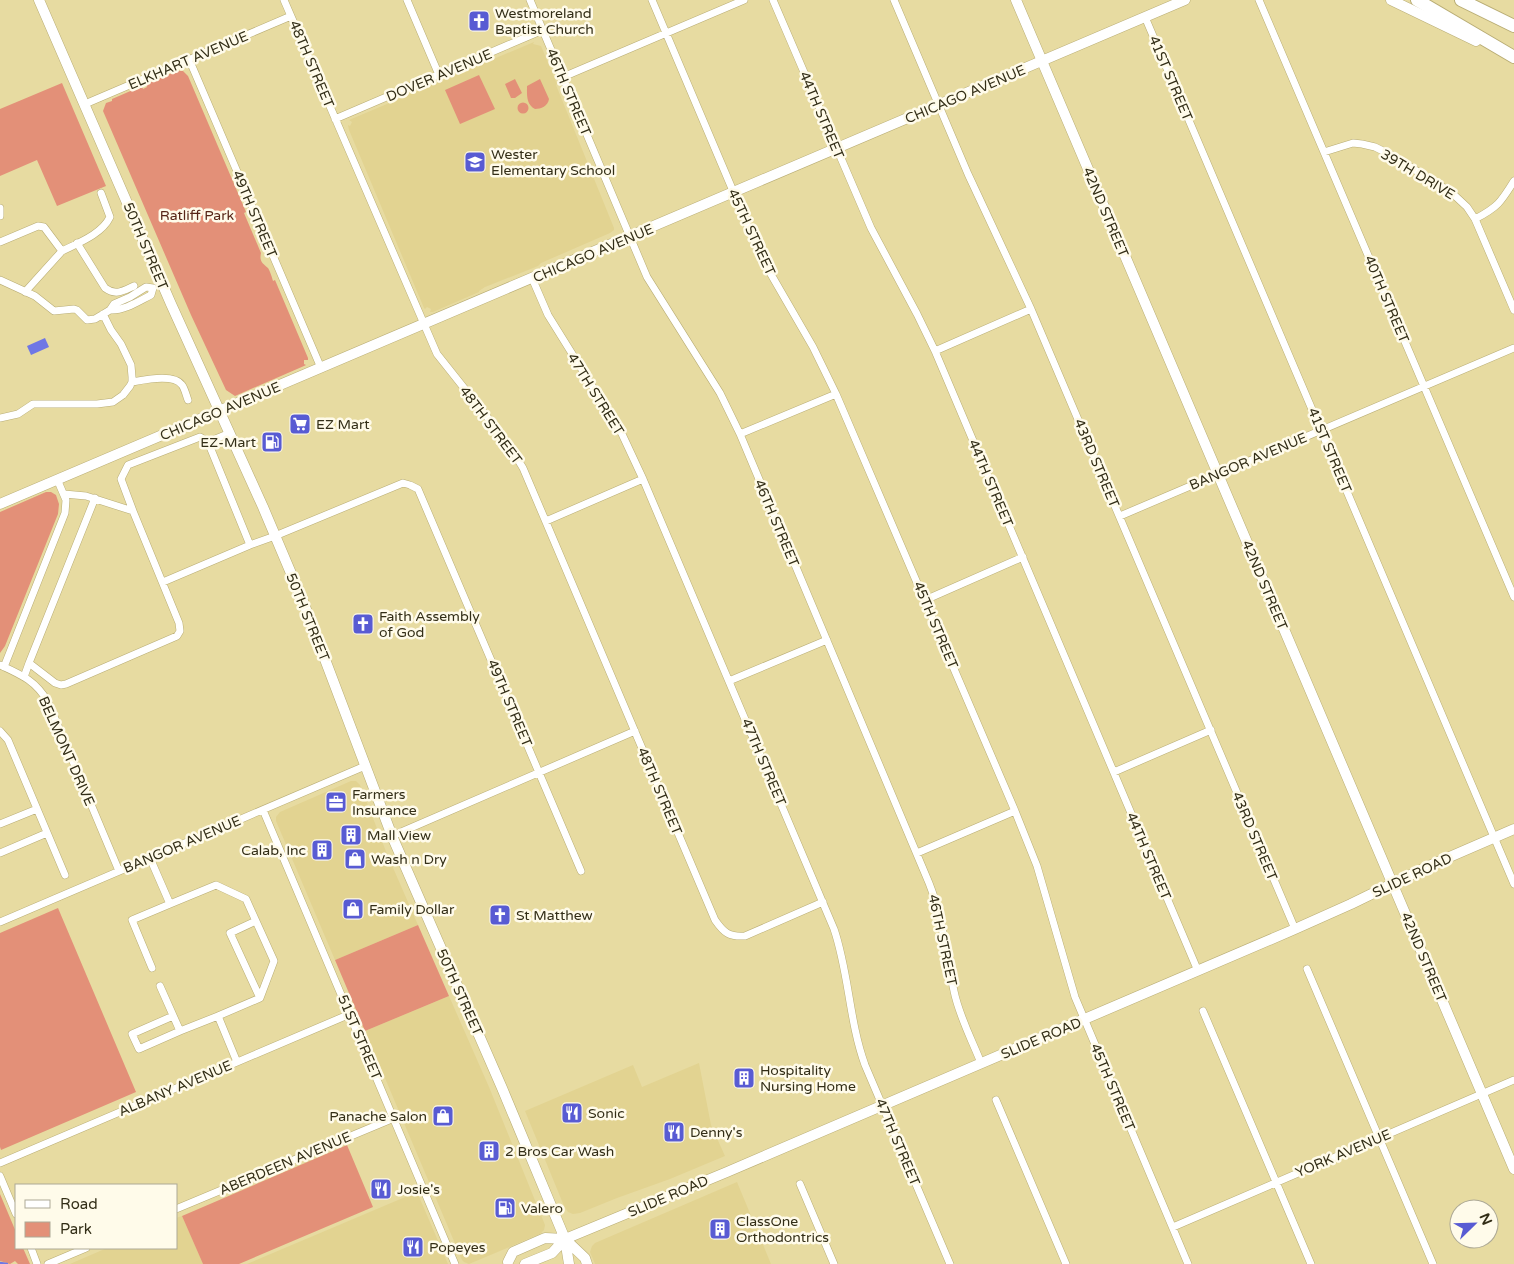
<svg xmlns="http://www.w3.org/2000/svg" width="1514" height="1264" font-family="'Varela Round',sans-serif">
  <rect width="100%" height="100%" fill="#e7dba1"/>
  <path fill="#e2d391" d="M 534,42 L 533,44 L 541,46 L 557,84 L 556,85 L 614,228 L 614,230 L 610,233 L 541,263 L 538,266 L 485,287 L 479,291 L 479,292 L 433,312 L 430,312 L 431,309 L 427,307 L 425,309 L 424,308 L 349,130 L 348,125 L 350,126 L 352,122 L 349,120 Z
    M 351,781 L 356,781 L 360,785 L 387,854 L 418,925 L 335,960 L 276,821 L 276,817 L 280,812 Z
    M 449,996 L 489,1087 L 545,1225 L 544,1230 L 540,1234 L 469,1264 L 464,1262 L 462,1260 L 365,1031 Z
    M 699,1063 L 711,1125 L 725,1156 L 670,1179 L 617,1198 L 580,1213 L 573,1214 L 568,1212 L 564,1206 L 525,1111 L 633,1065 L 642,1087 Z
    M 737,1182 L 771,1264 L 595,1264 L 590,1252 L 592,1246 L 595,1243 Z
    M 417,1192 L 448,1264 L 247,1264 Z
    M 182,1216 L 203,1264 L 70,1264 L 107,1248 L 176,1248 L 176,1218 Z"/>
  <path fill="#e39078" d="M 177,71 L 183,71 L 188,76 L 246,212 L 244,213 L 261,253 C 259,262 263,263 268,268 C 270,271 272,277 273,281 L 275,280 L 308,358 L 308,360 L 304,360 L 304,364 L 306,365 L 304,366 L 235,396 L 226,390 L 191,315 L 103,111 L 106,103 L 112,101 L 112,99 L 142,86 L 143,89 L 147,87 L 146,84 Z
    M 479,75 L 495,109 L 460,124 L 445,90 Z
    M 515,79 L 522,93 L 515,98 L 511,98 L 505,84 Z
    M 540,79 L 549,99 C 548,106 541,109 535,109 C 526,104 527,95 527,86 Z
    M 62,83 L 106,186 L 57,206 L 37,160 L 0,176 L 0,109 Z
    M517.5 108a5.5 5.5 0 1 1 11 0a5.5 5.5 0 1 1-11 0Z
    M 46,492 L 51,492 L 56,495 L 59,504 L 58,514 L 5,646 L 0,653 L 0,512 Z
    M 58,908 L 136,1092 L 1,1150 L 0,1147 L 0,933 Z
    M 418,925 L 449,996 L 365,1031 L 335,960 Z
    M 347,1145 L 373,1207 L 239,1264 L 203,1264 L 182,1216 Z
    M 0,1194 L 16,1232 L 16,1248 L 23,1248 L 30,1264 L 18,1264 L 15,1261 L 10,1264 L 0,1261 Z"/>
  <path fill="#6f77e5" d="M 45,338 L 49,347 L 31,355 L 27,346 Z"/>
  <g fill="none" stroke-linecap="round" stroke-linejoin="round">
    <path stroke="#6f77e5" stroke-width="2.5" d="M 0,1263 L 7,1264"/>
    <g stroke="#b9ad75" stroke-width="8">
      <path id="street" d="M 284,0 L 437,354 L 507,442 L 523,468 L 715,920 C 724,933 729,937 745,936 L 823,902
        M 407,0 L 439,75
        M 530,0 L 647,277 L 720,393 L 740,434 L 929,883 C 943,918 946,955 954,991 C 959,1016 972,1040 981,1063
        M 652,0 L 761,257 L 813,347 L 836,394 L 1015,811 L 1037,866 L 1075,997 L 1188,1264
        M 773,0 L 871,228 L 917,314 L 935,351 L 1198,971
        M 894,0 L 968,174 L 1031,309 L 1295,929
        M 1259,0 L 1514,597
        M 1145,17 L 1514,884
        M 189,59 L 321,368
        M 563,77 L 744,0
        M 85,104 L 291,16
        M 335,119 L 543,30
        M 1324,152 L 1353,143 L 1362,144 L 1375,147 L 1391,155 L 1452,193 L 1467,207 L 1475,219 L 1514,310
        M 0,208 L 0,216
        M 1475,219 C 1498,207 1501,202 1514,181
        M 0,242 L 38,226 L 44,227 L 62,251 L 25,292
        M 77,243 L 105,288 C 116,296 123,291 134,286
        M 62,251 C 78,243 102,234 110,217 L 101,193
        M 532,278 L 548,315 L 622,434 L 643,479 L 834,929 C 849,973 849,1021 865,1065 L 950,1264
        M 0,280 L 35,296 L 54,311 L 74,309 L 77,310 L 87,320 L 95,319 L 110,310
        M 146,287 L 153,288 L 151,295 C 139,301 124,311 110,310 L 114,304 L 130,297 Z
        M 935,351 L 1031,309
        M 132,382 C 144,380 174,373 182,385 C 185,389 186,395 188,400
        M 0,418 L 18,414 L 33,404 L 97,404 L 113,402 L 123,395 L 130,386 L 132,382 L 132,377 L 131,365 L 121,344 L 111,330 L 103,314
        M 740,434 L 836,394
        M 208,442 L 230,433
        M 133,511 L 121,479 L 128,465 L 200,437 L 208,442 L 250,545 L 163,582
        M 1120,516 L 1514,348
        M 546,521 L 643,479
        M 250,545 L 275,536 L 403,483 L 410,485 L 418,489 L 581,871
        M 925,600 L 1023,557
        M 29,663 L 95,498
        M 0,665 C 22,675 36,681 48,702 L 119,871
        M 4,667 L 65,513 L 66,500 L 57,479
        M 24,677 L 29,663 L 55,683 L 61,685 L 66,684 L 177,636 L 180,631 L 179,623 L 133,511 L 86,496 L 64,494
        M 729,681 L 827,640
        M 0,731 L 8,740 L 65,875
        M 1114,772 L 1211,730
        M 263,810 L 455,1264
        M 0,824 L 37,809
        M 392,836 L 635,731
        M 0,853 L 47,833
        M 917,853 L 1015,811
        M 150,858 L 170,904 L 216,885 L 246,899 L 274,961 L 260,998 L 218,1016 L 237,1062
        M 256,921 L 230,933 L 260,998
        M 0,922 L 365,766
        M 152,968 L 132,920 L 170,904
        M 1307,969 L 1433,1264
        M 160,986 L 180,1031 L 218,1016
        M 1203,1011 L 1311,1264
        M 173,1016 L 132,1034 L 139,1049 L 180,1031
        M 996,1100 L 1066,1264
        M 0,1163 L 350,1014
        M 0,1176 L 16,1214
        M 800,1184 L 834,1264
        M 176,1209 L 394,1118
        M 1173,1227 L 1514,1080
        M 31,1248 L 37,1264
        M 48,1264 L 86,1248"/>
    </g>
    <g stroke="#b9ad75" stroke-width="11">
      <path id="secondary" d="M 39,0 L 171,304 L 263,507 L 304,604 L 392,836 L 502,1088 L 565,1239 L 569,1264
        M 1016,0 L 1514,1169
        M 1391,0 L 1476,41
        M 0,504 L 1185,0
        M 565,1239 L 585,1258 L 587,1264
        M 508,1262 L 513,1252 L 545,1238 L 565,1239 L 727,1172 L 1295,929 L 1351,904 L 1431,865 L 1514,829
        M 525,1264 L 552,1253 L 565,1239"/>
    </g>
    <g stroke="#b9ad75" stroke-width="14">
      <path id="highway" d="M 1417,0 L 1514,57
        M 1461,0 L 1514,26"/>
    </g>
    <use href="#street" stroke="#fff" stroke-width="7"/>
    <use href="#secondary" stroke="#fff" stroke-width="10"/>
    <use href="#highway" stroke="#fff" stroke-width="12"/>
  </g>
  <defs>
    <g id="church-square" transform="scale(1.125)"><rect x="-9" y="-9" width="18" height="18" rx="4" fill="#585bd3" stroke="#fffbea"/><path d="M-1.2-6h2.4v3.5h3.3v2.4h-3.3V6h-2.4V-.1h-3.3v-2.4h3.3Z" fill="#fff"/></g>
    <g id="school-square" transform="scale(1.125)"><rect x="-9" y="-9" width="18" height="18" rx="4" fill="#585bd3" stroke="#fffbea"/><path d="M0-5L7-2L0 1L-7-2ZM-4 1L0 2.5L4 1V4Q0 6-4 4Z" fill="#fff"/></g>
    <g id="supermarket-square" transform="scale(1.125)"><rect x="-9" y="-9" width="18" height="18" rx="4" fill="#585bd3" stroke="#fffbea"/><path d="M-6-5.5h2.5l.6 2H6L4.5 2H-2.5L-4.4-4H-6ZM-1.5 3.2a1.3 1.3 0 1 0 .1 0ZM3 3.2a1.3 1.3 0 1 0 .1 0Z" fill="#fff"/></g>
    <g id="fuel-square" transform="scale(1.125)"><rect x="-9" y="-9" width="18" height="18" rx="4" fill="#585bd3" stroke="#fffbea"/><path d="M-5.5-6h7V0h2V4h1.3V-2.5L3-4.5l.8-.8L6-3V5H2.5V1h-1V6h-7ZM-4.2-4.7v3.2H.2V-4.7Z" fill="#fff"/></g>
    <g id="office-square" transform="scale(1.125)"><rect x="-9" y="-9" width="18" height="18" rx="4" fill="#585bd3" stroke="#fffbea"/><path d="M-6-3h4V-5.5h4V-3h4V5H-6ZM-1-4.5V-3h2v-1.5ZM-6 0V1H6V0Z" fill="#fff"/></g>
    <g id="building-square" transform="scale(1.125)"><rect x="-9" y="-9" width="18" height="18" rx="4" fill="#585bd3" stroke="#fffbea"/><path d="M-4-6H4V6H1V3H-1V6H-4ZM-2.5-4.3h1.7v1.8h-1.7ZM.8-4.3h1.7v1.8H.8ZM-2.5-1h1.7V.8h-1.7ZM.8-1h1.7V.8H.8Z" fill="#fff"/></g>
    <g id="shop-square" transform="scale(1.125)"><rect x="-9" y="-9" width="18" height="18" rx="4" fill="#585bd3" stroke="#fffbea"/><path d="M-5-2.5h2.3a2.7 3.5 0 0 1 5.4 0H5L5.5 6h-11ZM-1.5-2.5h3a1.5 2.3 0 0 0-3 0Z" fill="#fff"/></g>
    <g id="restaurant-square" transform="scale(1.125)"><rect x="-9" y="-9" width="18" height="18" rx="4" fill="#585bd3" stroke="#fffbea"/><path d="M-5-6h1v4h1v-4h1v4h1v-4h1v5L-1.5 .5V6h-2V.5L-5-1ZM5-6V6H3V1.5H1.5Q1.5-4 5-6Z" fill="#fff"/></g>
  </defs>
  <g fill-rule="evenodd">
    <use href="#church-square" x="479" y="21"/>
    <use href="#school-square" x="475" y="162"/>
    <use href="#supermarket-square" x="300" y="424"/>
    <use href="#fuel-square" x="272" y="442"/>
    <use href="#church-square" x="363" y="624"/>
    <use href="#office-square" x="336" y="802"/>
    <use href="#building-square" x="351" y="835"/>
    <use href="#building-square" x="322" y="850"/>
    <use href="#shop-square" x="355" y="859"/>
    <use href="#shop-square" x="353" y="909"/>
    <use href="#church-square" x="500" y="915"/>
    <use href="#building-square" x="744" y="1078"/>
    <use href="#restaurant-square" x="572" y="1113"/>
    <use href="#shop-square" x="443" y="1116"/>
    <use href="#restaurant-square" x="674" y="1132"/>
    <use href="#building-square" x="489" y="1151"/>
    <use href="#restaurant-square" x="381" y="1189"/>
    <use href="#fuel-square" x="505" y="1208"/>
    <use href="#building-square" x="720" y="1229"/>
    <use href="#restaurant-square" x="413" y="1247"/>
  </g>
  <g text-anchor="middle" stroke-width="5" stroke-linejoin="round" paint-order="stroke">
    <g font-size="14" fill="#332e17" stroke="#fffbea" text-anchor="start">
      <text x="495" y="18">Westmoreland<tspan x="495" dy="16">Baptist Church</tspan></text>
      <text x="491" y="159">Wester<tspan x="491" dy="16">Elementary School</tspan></text>
      <text x="316" y="429">EZ Mart</text>
      <text x="256" y="447" text-anchor="end">EZ-Mart</text>
      <text x="379" y="621">Faith Assembly<tspan x="379" dy="16">of God</tspan></text>
      <text x="352" y="799">Farmers<tspan x="352" dy="16">Insurance</tspan></text>
      <text x="367" y="840">Mall View</text>
      <text x="306" y="855" text-anchor="end">Calab, Inc</text>
      <text x="371" y="864">Wash n Dry</text>
      <text x="369" y="914">Family Dollar</text>
      <text x="516" y="920">St Matthew</text>
      <text x="760" y="1075">Hospitality<tspan x="760" dy="16">Nursing Home</tspan></text>
      <text x="588" y="1118">Sonic</text>
      <text x="427" y="1121" text-anchor="end">Panache Salon</text>
      <text x="690" y="1137">Denny's</text>
      <text x="505" y="1156">2 Bros Car Wash</text>
      <text x="397" y="1194">Josie's</text>
      <text x="521" y="1213">Valero</text>
      <text x="736" y="1226">ClassOne<tspan x="736" dy="16">Orthodontrics</tspan></text>
      <text x="429" y="1252">Popeyes</text>
    </g>
    <g font-size="14" fill="#332e17" stroke="#fffbea">
      <text transform="translate(188 60) rotate(-23)" y="5">ELKHART AVENUE</text>
      <text transform="translate(312 64) rotate(67)" y="5">48TH STREET</text>
      <text transform="translate(439 75) rotate(-23)" y="5">DOVER AVENUE</text>
      <text transform="translate(1171 78) rotate(67)" y="5">41ST STREET</text>
      <text transform="translate(569 92) rotate(67)" y="5">46TH STREET</text>
      <text transform="translate(965 94) rotate(-23)" y="5">CHICAGO AVENUE</text>
      <text transform="translate(822 115) rotate(67)" y="5">44TH STREET</text>
      <text transform="translate(1418 174) rotate(31)" y="5">39TH DRIVE</text>
      <text transform="translate(1106 212) rotate(67)" y="5">42ND STREET</text>
      <text transform="translate(255 214) rotate(67)" y="5">49TH STREET</text>
      <text transform="translate(752 232) rotate(65)" y="5">45TH STREET</text>
      <text transform="translate(146 246) rotate(67)" y="5">50TH STREET</text>
      <text transform="translate(593 253) rotate(-23)" y="5">CHICAGO AVENUE</text>
      <text transform="translate(1387 299) rotate(67)" y="5">40TH STREET</text>
      <text transform="translate(596 394) rotate(58)" y="5">47TH STREET</text>
      <text transform="translate(220 411) rotate(-23)" y="5">CHICAGO AVENUE</text>
      <text transform="translate(491 425) rotate(53)" y="5">48TH STREET</text>
      <text transform="translate(1330 450) rotate(67)" y="5">41ST STREET</text>
      <text transform="translate(1248 461) rotate(-23)" y="5">BANGOR AVENUE</text>
      <text transform="translate(1097 463) rotate(67)" y="5">43RD STREET</text>
      <text transform="translate(991 483) rotate(67)" y="5">44TH STREET</text>
      <text transform="translate(777 523) rotate(67)" y="5">46TH STREET</text>
      <text transform="translate(1265 585) rotate(67)" y="5">42ND STREET</text>
      <text transform="translate(308 617) rotate(68)" y="5">50TH STREET</text>
      <text transform="translate(936 625) rotate(67)" y="5">45TH STREET</text>
      <text transform="translate(510 703) rotate(67)" y="5">49TH STREET</text>
      <text transform="translate(67 751) rotate(66)" y="5">BELMONT DRIVE</text>
      <text transform="translate(764 762) rotate(67)" y="5">47TH STREET</text>
      <text transform="translate(660 791) rotate(67)" y="5">48TH STREET</text>
      <text transform="translate(1255 836) rotate(67)" y="5">43RD STREET</text>
      <text transform="translate(182 844) rotate(-23)" y="5">BANGOR AVENUE</text>
      <text transform="translate(1149 856) rotate(67)" y="5">44TH STREET</text>
      <text transform="translate(1412 875) rotate(-25)" y="5">SLIDE ROAD</text>
      <text transform="translate(943 940) rotate(78)" y="5">46TH STREET</text>
      <text transform="translate(1424 957) rotate(67)" y="5">42ND STREET</text>
      <text transform="translate(460 992) rotate(66)" y="5">50TH STREET</text>
      <text transform="translate(360 1037) rotate(67)" y="5">51ST STREET</text>
      <text transform="translate(1041 1038) rotate(-23)" y="5">SLIDE ROAD</text>
      <text transform="translate(1113 1087) rotate(67)" y="5">45TH STREET</text>
      <text transform="translate(175 1088) rotate(-23)" y="5">ALBANY AVENUE</text>
      <text transform="translate(898 1142) rotate(67)" y="5">47TH STREET</text>
      <text transform="translate(1343 1153) rotate(-23)" y="5">YORK AVENUE</text>
      <text transform="translate(285 1163) rotate(-23)" y="5">ABERDEEN AVENUE</text>
      <text transform="translate(668 1196) rotate(-23)" y="5">SLIDE ROAD</text>
    </g>
    <g font-size="14" fill="#562517" stroke="#fffbea">
      <text x="197" y="220">Ratliff Park</text>
    </g>
  </g>
  <rect x="15" y="1184" width="162" height="65" fill="#fffbea" stroke="#ada996"/>
  <rect x="25" y="1200" width="25" height="8" fill="#ffffff" stroke="#ada996"/>
  <text x="60" y="1209" font-size="15" fill="#332e17">Road</text>
  <rect x="25" y="1222" width="25" height="15" fill="#e39078" stroke="#ada996"/>
  <text x="60" y="1234" font-size="15" fill="#332e17">Park</text>
  <g transform="translate(1474 1224) rotate(67)"><circle r="24" fill="#fffbea" stroke="#ada996"/>
  <path d="M0-4L9 19L0 12L-9 19Z" fill="#585bd3"/>
  <text y="-8" font-size="14" font-weight="bold" text-anchor="middle" fill="#332e17">N</text>
  </g>
</svg>
